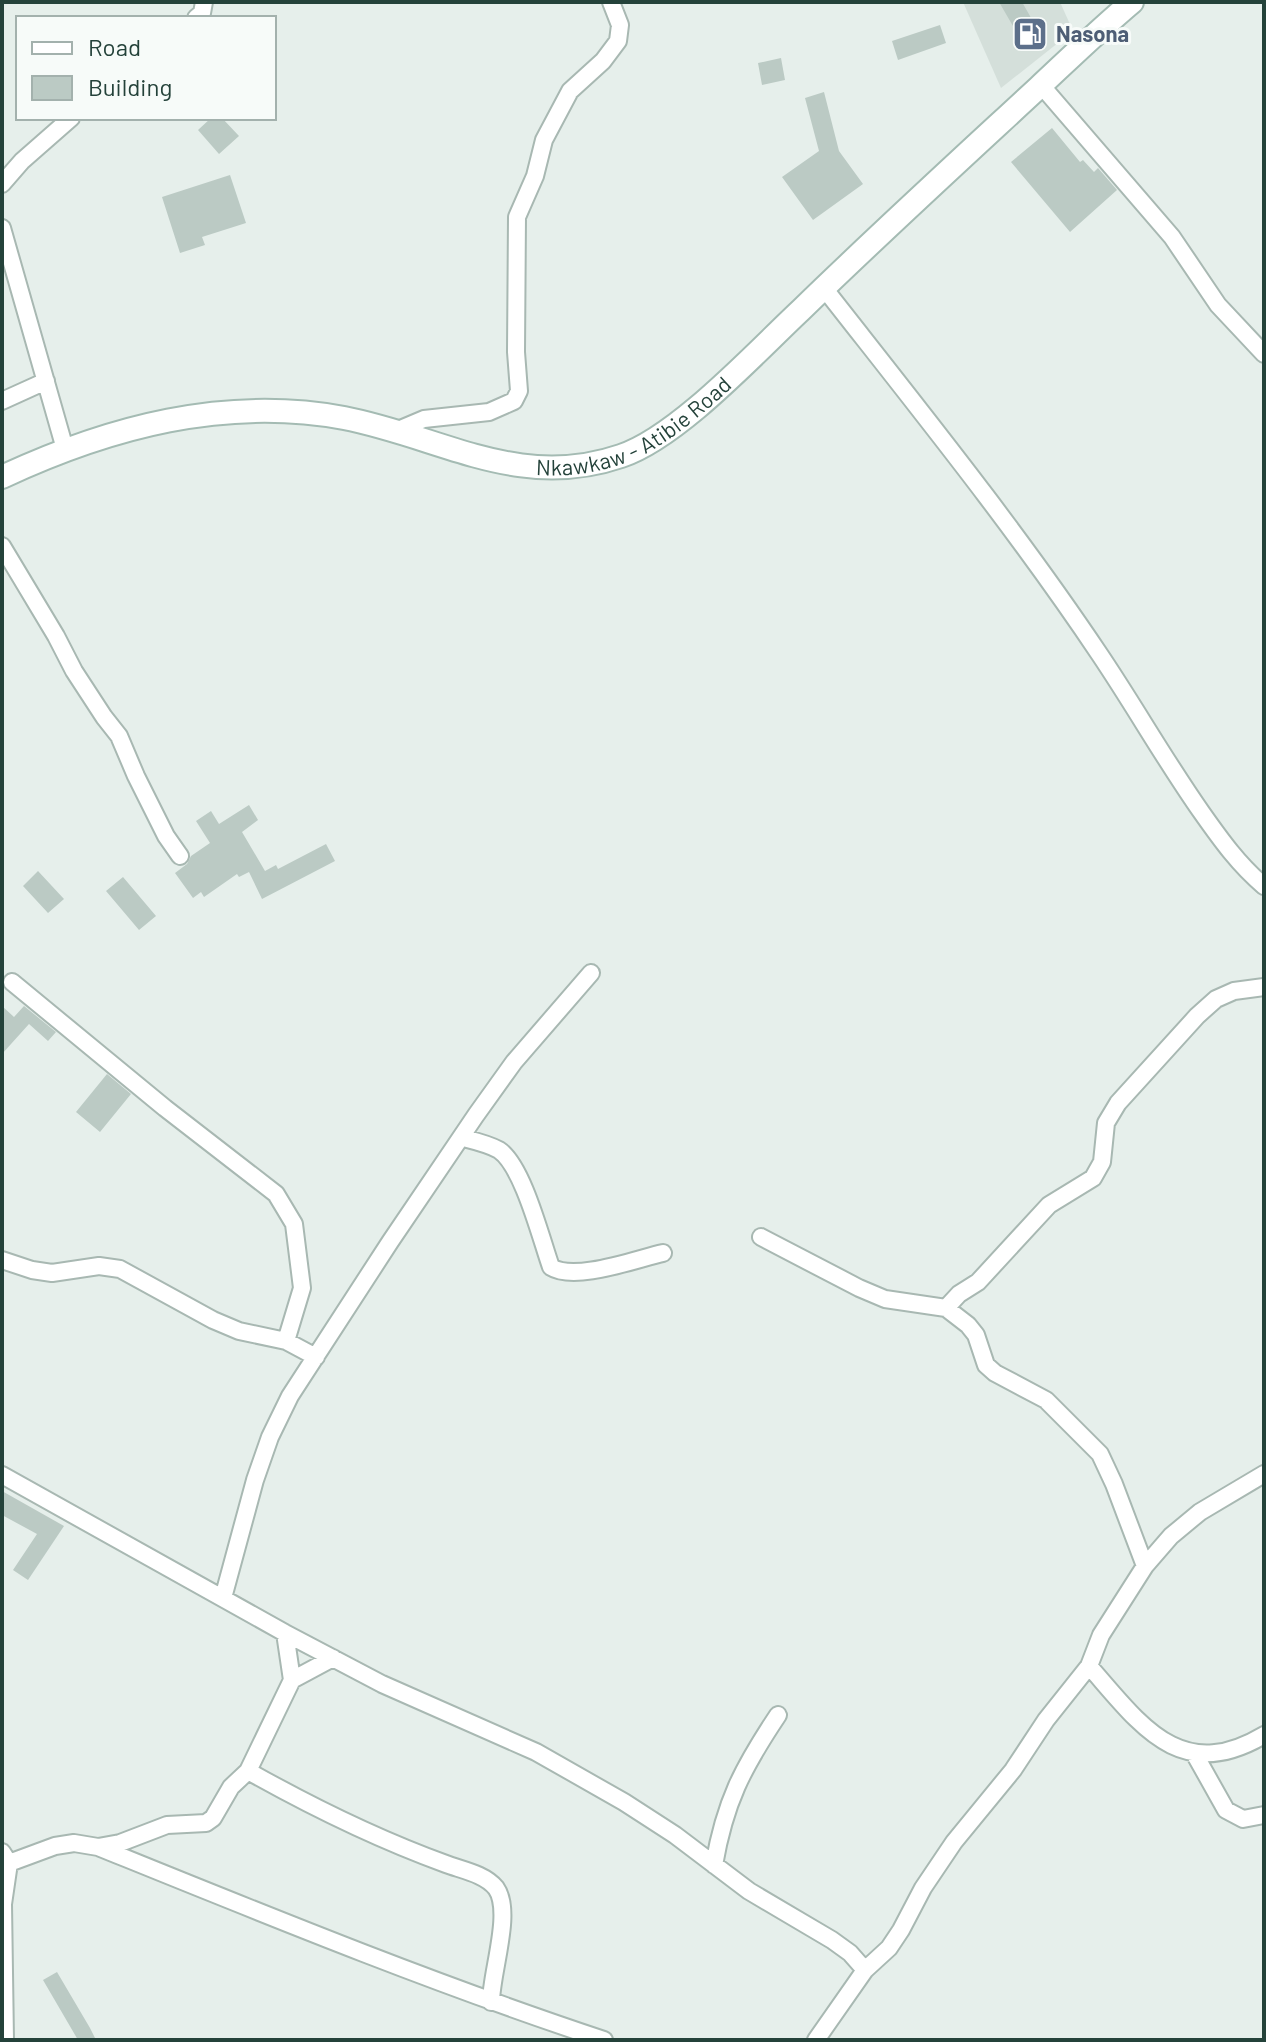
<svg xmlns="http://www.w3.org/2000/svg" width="1266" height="2042" font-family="Barlow,sans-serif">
  <rect width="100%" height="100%" fill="#e6efeb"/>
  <path fill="#d4dfda" d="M 963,2 L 1060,2 L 1073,31 L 1001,88 Z"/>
  <path fill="#bbcac4" d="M 999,2 L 1022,2 L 1038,30 L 1021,40 Z
    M 940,25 L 946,43 L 898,60 L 892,41 Z
    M 781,58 L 785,80 L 762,85 L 758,63 Z
    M 824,92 L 839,151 L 863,184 L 813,220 L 782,177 L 819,151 L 805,98 Z
    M 211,118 L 222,118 L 239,136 L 219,154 L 198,130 Z
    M 1052,128 L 1080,162 L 1083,160 L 1094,172 L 1098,168 L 1117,190 L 1070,232 L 1011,162 Z
    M 230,175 L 246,223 L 202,237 L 205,245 L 180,253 L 162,197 Z
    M 249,805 L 258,820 L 242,832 L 265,871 L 276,865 L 278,869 L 326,844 L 335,861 L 262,899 L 249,872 L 239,877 L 237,874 L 204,897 L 201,892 L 193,898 L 175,873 L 187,864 L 191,856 L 210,843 L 196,821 L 211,811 L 219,824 Z
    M 38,871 L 64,899 L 48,913 L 23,886 Z
    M 123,877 L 156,916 L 139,930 L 106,891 Z
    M 2,1006 L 14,1017 L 24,1006 L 56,1032 L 48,1041 L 29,1024 L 2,1054 Z
    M 107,1074 L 131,1094 L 100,1132 L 76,1112 Z
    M 2,1491 L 64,1526 L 28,1580 L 13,1570 L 37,1534 L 2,1515 Z
    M 57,1972 L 90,2028 L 96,2040 L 78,2040 L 43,1980 Z"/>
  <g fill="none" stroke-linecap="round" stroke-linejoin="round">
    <g stroke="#a8b8b2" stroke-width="20">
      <path id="street" d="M 196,18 L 202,13 L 204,2
        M 1041,85 L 1172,237 L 1218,305 L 1264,354
        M 2,184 L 22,161 L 71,118
        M 2,228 L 65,449
        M 824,288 C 918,408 1015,528 1100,655 C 1135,707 1166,762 1202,813 C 1221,840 1239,865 1264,886
        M 2,401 L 46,381
        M 398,430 L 424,419 L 489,412 L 514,401 L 519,391 L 516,352 L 517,217 L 535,176 L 544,140 L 570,91 L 603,61 L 618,41 L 620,25 L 611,2
        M 2,546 L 56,636 L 74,671 L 104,717 L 119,736 L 136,776 L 166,836 L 180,856
        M 12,982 L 165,1108 L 276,1194 L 294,1224 L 302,1288 L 286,1341
        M 463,1138 C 475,1141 488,1144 499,1150 C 523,1166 541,1239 551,1267 C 575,1282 636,1259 663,1253
        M 761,1237 L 859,1288 L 885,1299 L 946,1308 L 968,1325 L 976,1335 L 986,1365 L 995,1373 L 1046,1400 L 1100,1454 L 1114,1484 L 1145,1566
        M 2,1260 L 32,1270 L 52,1273 L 99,1266 L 120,1269 L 213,1320 L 239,1331 L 286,1341 L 316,1357
        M 946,1308 L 959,1294 L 978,1282 L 1049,1205 L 1093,1178 L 1102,1162 L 1106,1123 L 1118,1103 L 1197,1016 L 1216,999 L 1234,991 L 1264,987
        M 2,1475 L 285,1633 L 382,1684 L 536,1752 L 624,1802 L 675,1835 L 749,1891 L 832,1940 L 850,1953 L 865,1970
        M 223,1598 L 255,1480 L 270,1437 L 290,1396 L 390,1242 L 476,1115 L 514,1062 L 591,973
        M 1089,1666 C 1140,1724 1180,1785 1264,1735
        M 292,1680 L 333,1658
        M 1194,1753 L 1226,1810 L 1243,1819 L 1264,1815
        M 248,1771 C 312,1807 377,1839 446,1864 C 462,1870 485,1874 496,1888 C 513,1912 491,1972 491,2002
        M 98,1847 C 266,1915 432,1983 604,2040
        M 2,1852 L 9,1863 L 3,1904 L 5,2040
        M 9,1863 L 55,1846 L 74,1843 L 98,1847 L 120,1843 L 167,1825 L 206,1823 L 213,1818 L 231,1787 L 248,1771 L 292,1680 L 285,1633
        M 714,1865 C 725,1802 742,1769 778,1715
        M 816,2040 L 865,1970 L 889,1948 L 901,1930 L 923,1888 L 954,1842 L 1013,1770 L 1046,1720 L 1089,1666 L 1101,1635 L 1145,1566 L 1171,1536 L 1200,1512 L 1264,1474"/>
    </g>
    <g stroke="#a4bbb3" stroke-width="26">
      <g id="secondary">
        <path id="s1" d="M 2,477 C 109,427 225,396 344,418 C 442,437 519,491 621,456 C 678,437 756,352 801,310 C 879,234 959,161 1039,87 C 1070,58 1100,29 1132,2"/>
      </g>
    </g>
    <use href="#street" stroke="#fff" stroke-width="16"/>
    <use href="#secondary" stroke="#fff" stroke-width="22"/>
  </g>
  <defs>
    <g id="fuel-square" transform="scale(1.8)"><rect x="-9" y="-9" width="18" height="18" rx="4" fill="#5c6f8a" stroke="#f7fbf9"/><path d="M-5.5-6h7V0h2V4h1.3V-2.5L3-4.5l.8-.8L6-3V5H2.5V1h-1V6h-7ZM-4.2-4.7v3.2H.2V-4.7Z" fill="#fff"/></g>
  </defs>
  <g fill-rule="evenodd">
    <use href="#fuel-square" x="1030" y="34"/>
  </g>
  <g text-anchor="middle" stroke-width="6" stroke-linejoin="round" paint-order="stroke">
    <g font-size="22" font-weight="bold" fill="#4e5e75" stroke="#f7fbf9" text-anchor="start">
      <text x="1056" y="42">Nasona</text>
    </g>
    <g font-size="22" fill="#24423a" stroke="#f7fbf9">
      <text dy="8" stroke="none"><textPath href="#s1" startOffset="660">Nkawkaw - Atibie Road</textPath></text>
    </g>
  </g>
  <rect width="1266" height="2042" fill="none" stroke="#24423a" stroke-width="8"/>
  <rect x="16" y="16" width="260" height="104" fill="#f7fbf9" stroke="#a3b1ad" stroke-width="2"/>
  <rect x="32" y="42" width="40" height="12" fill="#ffffff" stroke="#a3b1ad" stroke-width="2"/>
  <text x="88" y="56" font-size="24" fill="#24423a">Road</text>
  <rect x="32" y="76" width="40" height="24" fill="#bbcac4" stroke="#a3b1ad" stroke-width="2"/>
  <text x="88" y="96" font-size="24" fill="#24423a">Building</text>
</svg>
